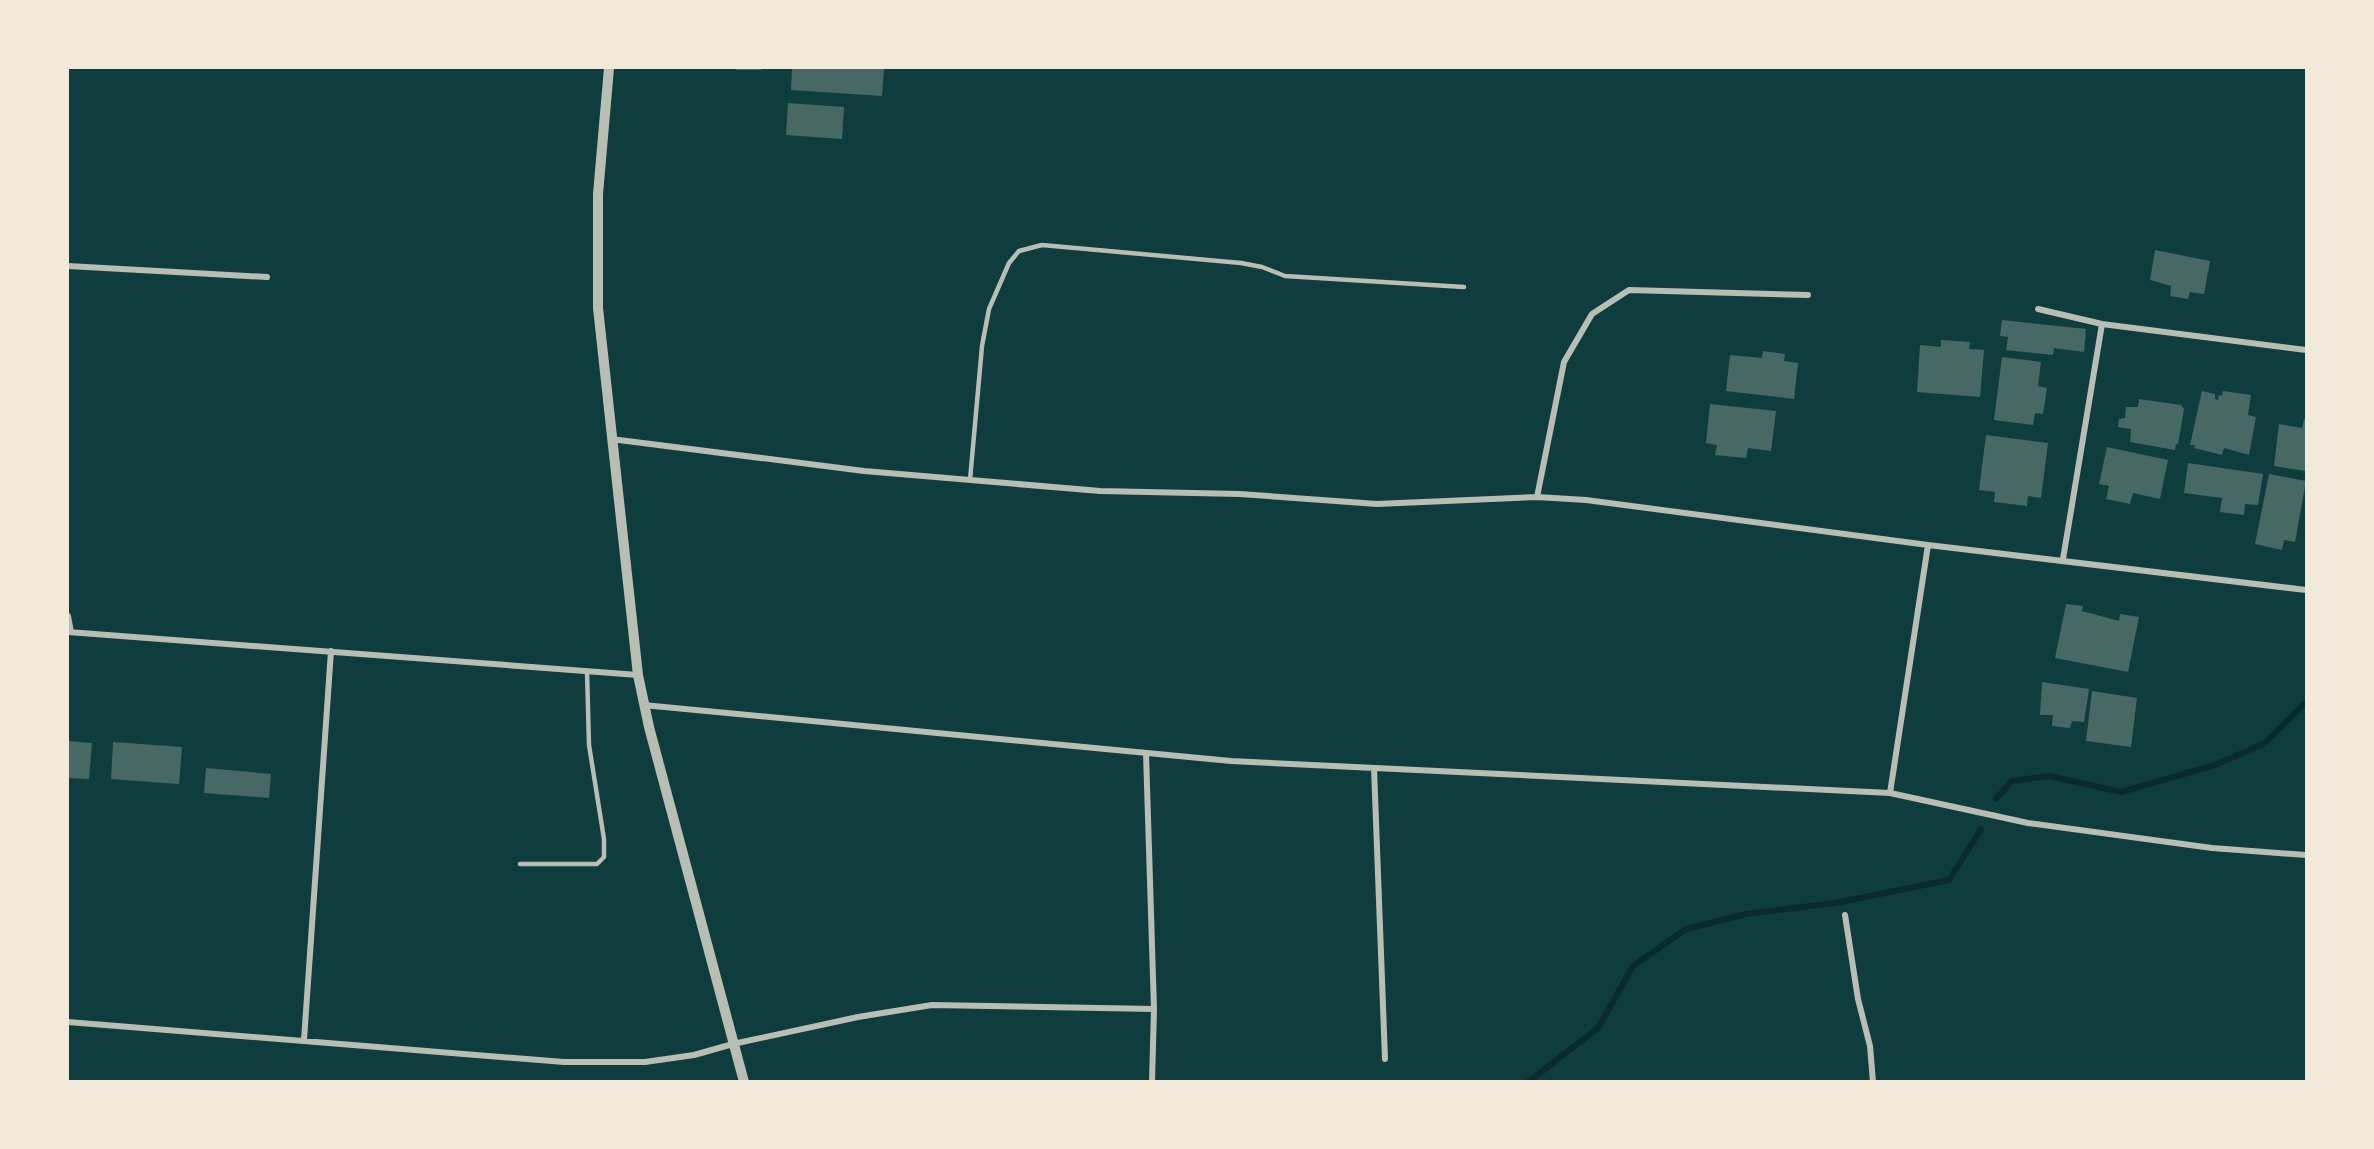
<svg xmlns="http://www.w3.org/2000/svg" width="2374" height="1149" font-family="Helvetica,sans-serif">
  <rect width="100%" height="100%" fill="#0f3d3e"/>
  <g fill="none" stroke-linecap="round" stroke-linejoin="round">
    <path stroke="#0a2a2b" stroke-width="6" d="M 1996,799 L 2012,781 L 2049,776 L 2121,792 L 2215,765 L 2265,743 L 2306,702
      M 1528,1082 L 1598,1028 L 1633,966 L 1686,929 L 1746,914 L 1835,903 L 1949,880 L 1981,829"/>
  </g>
  <path fill="#486865" d="M 736,68 L 761,68 L 761,70 L 736,70 Z
    M 792,68 L 884,68 L 882,96 L 791,90 Z
    M 788,103 L 844,107 L 842,139 L 786,135 Z
    M 2155,250 L 2210,261 L 2204,294 L 2190,292 L 2188,299 L 2170,296 L 2171,286 L 2150,280 Z
    M 2002,320 L 2086,329 L 2084,352 L 2054,348 L 2053,355 L 2006,350 L 2008,337 L 2000,336 Z
    M 1941,340 L 1970,342 L 1969,349 L 1984,350 L 1980,397 L 1917,392 L 1920,345 L 1941,347 Z
    M 1763,351 L 1785,354 L 1784,361 L 1798,363 L 1794,399 L 1726,391 L 1730,355 L 1762,358 Z
    M 2002,357 L 2041,362 L 2038,386 L 2047,388 L 2043,414 L 2035,413 L 2033,425 L 1994,420 Z
    M 2202,391 L 2215,394 L 2215,399 L 2218,400 L 2219,395 L 2222,396 L 2223,391 L 2251,395 L 2248,415 L 2256,417 L 2249,455 L 2224,448 L 2222,455 L 2194,448 L 2195,445 L 2190,445 Z
    M 2139,399 L 2181,405 L 2184,409 L 2178,444 L 2176,444 L 2175,450 L 2130,442 L 2131,429 L 2118,427 L 2119,419 L 2125,418 L 2126,407 L 2138,407 Z
    M 1710,404 L 1776,411 L 1771,451 L 1748,448 L 1746,458 L 1715,455 L 1717,445 L 1706,443 Z
    M 2304,419 L 2306,420 L 2306,471 L 2274,466 L 2279,424 L 2302,428 Z
    M 1986,435 L 2048,443 L 2041,498 L 2028,496 L 2027,506 L 1994,502 L 1995,492 L 1979,490 Z
    M 2107,447 L 2168,460 L 2160,499 L 2133,493 L 2130,504 L 2106,499 L 2109,486 L 2099,484 Z
    M 2188,463 L 2263,474 L 2258,505 L 2245,504 L 2244,515 L 2220,512 L 2222,498 L 2184,493 Z
    M 2269,474 L 2306,481 L 2295,542 L 2284,540 L 2282,550 L 2255,544 Z
    M 2066,604 L 2083,606 L 2082,611 L 2119,621 L 2120,614 L 2139,617 L 2128,672 L 2055,658 Z
    M 2042,682 L 2089,689 L 2084,722 L 2072,721 L 2070,728 L 2052,726 L 2053,715 L 2040,715 Z
    M 2092,691 L 2137,698 L 2131,747 L 2086,741 Z
    M 68,741 L 92,743 L 89,779 L 68,778 Z
    M 113,742 L 182,747 L 179,784 L 111,779 Z
    M 206,768 L 271,774 L 269,798 L 204,793 Z"/>
  <g fill="none" stroke-linecap="round" stroke-linejoin="round">
    <path stroke="#b8beb3" stroke-width="4.5" d="M 970,480 L 982,346 L 989,309 L 1009,263 L 1019,251 L 1042,245 L 1241,263 L 1262,267 L 1285,276 L 1464,287
      M 520,864 L 597,864 L 604,857 L 604,839 L 589,745 L 587,671"/>
    <path stroke="#b8beb3" stroke-width="6" d="M 68,266 L 267,277
      M 2038,309 L 2102,324 L 2306,350
      M 611,439 L 864,471 L 1100,491 L 1240,494 L 1377,504 L 1537,497 L 1586,500 L 1928,545 L 2306,590
      M 1537,497 L 1564,362 L 1592,314 L 1629,290 L 1808,295
      M 2063,559 L 2102,324
      M 68,616 L 71,632
      M 68,632 L 638,675
      M 643,705 L 1231,761 L 1890,793 L 2028,823 L 2212,848 L 2306,855
      M 1146,753 L 1154,1009 L 1152,1082
      M 1374,768 L 1385,1059
      M 1890,793 L 1928,545
      M 1845,915 L 1858,999 L 1870,1046 L 1873,1082
      M 68,1022 L 564,1062 L 645,1062 L 694,1055 L 733,1044 L 858,1017 L 932,1005 L 1154,1009
      M 304,1040 L 331,651"/>
    <path stroke="#b8beb3" stroke-width="10" d="M 609,68 L 598,194 L 598,308 L 638,675 L 649,727 L 744,1082"/>
  </g>
  <rect width="2374" height="1149" fill="none" stroke="#f1e9da" stroke-width="138"/>
</svg>
